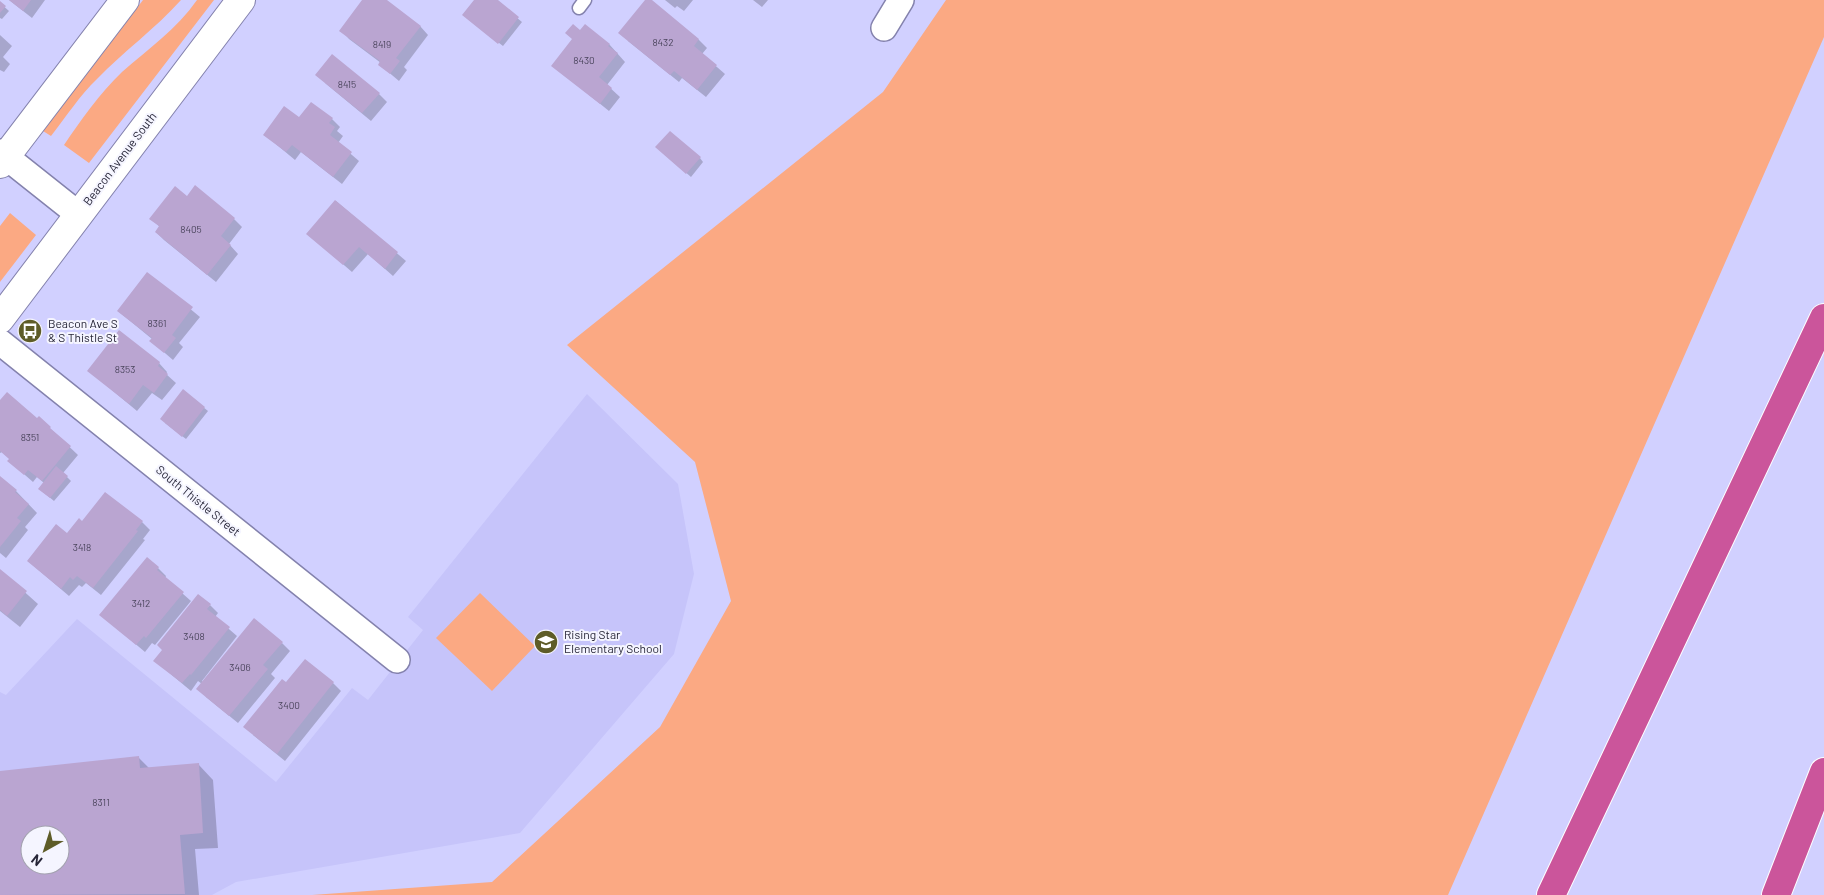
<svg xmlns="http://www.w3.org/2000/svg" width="1824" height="895" font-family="Barlow,sans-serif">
  <rect width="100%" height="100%" fill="#d1d0ff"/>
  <path fill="#c6c4fa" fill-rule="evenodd" d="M 587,394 L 678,484 L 694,574 L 674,654 L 520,833 L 236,882 L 212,895 L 0,895 L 0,692 L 6,695 L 77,619 L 276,782 L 352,688 L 368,700 L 423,630 L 408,617 ZM 30,835 L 60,835 L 60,865 L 30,865 Z"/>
  <path fill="#fba983" d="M 143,0 L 181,0 C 155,29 124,51 97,79 C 80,95 66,117 51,136 L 43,131 Z
    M 197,0 L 214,0 L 89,163 L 64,145 C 81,120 99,94 122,72 C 148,49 177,29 197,0 Z
    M 946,0 L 1824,0 L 1824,37 L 1448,895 L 312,895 L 492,882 L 660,727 L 731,601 L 695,462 L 567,345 L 883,92 Z
    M 10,213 L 36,235 L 0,282 L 0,226 Z
    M 480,593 L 535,646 L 492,691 L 436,638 Z"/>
  <path fill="#0003" fill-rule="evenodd" d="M 9,0 L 45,0 L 32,18 Z
    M 363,0 L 385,0 L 420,26 L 428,35 L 404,67 L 407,70 L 399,81 L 380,65 L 381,63 L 349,39 L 341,30 Z
    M 476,0 L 496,0 L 522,22 L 503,46 L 468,19 Z
    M 647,0 L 650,0 L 699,40 L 707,48 L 702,54 L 725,74 L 706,97 L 682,78 L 679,82 L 628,41 Z
    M 665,0 L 693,0 L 684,11 L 677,6 L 675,8 Z
    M 753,0 L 768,0 L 762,7 Z
    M 0,3 L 9,11 L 2,19 L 0,18 Z
    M 580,31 L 609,44 L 625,62 L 607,85 L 620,97 L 609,111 L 553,66 Z
    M 0,35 L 12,46 L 3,57 L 10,64 L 4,72 L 0,70 Z
    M 325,83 L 379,94 L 387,102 L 371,121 Z
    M 299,119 L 332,119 L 340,127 L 337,131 L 343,136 L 338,143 L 359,161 L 342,184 L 301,152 L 295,160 L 265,135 Z
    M 661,151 L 700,158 L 703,162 L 691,177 Z
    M 187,197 L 234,219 L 242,227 L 229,244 L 238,254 L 216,282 L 164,240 L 156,232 L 160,227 L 151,219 Z
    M 336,201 L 406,261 L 393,276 L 368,254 L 352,272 L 308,234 Z
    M 147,273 L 200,317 L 179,343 L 183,347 L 173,360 L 151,341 L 152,339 L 118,311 Z
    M 159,363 L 167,372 L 166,374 L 176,383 L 162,400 L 152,393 L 137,411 L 89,371 Z
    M 183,391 L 208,411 L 186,439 L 165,423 Z
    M 0,402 L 37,420 L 39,418 L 78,455 L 63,473 L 71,481 L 54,501 L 43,492 L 44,483 L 37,477 L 33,482 L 9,461 L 10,459 L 2,452 L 0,453 Z
    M 0,479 L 16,491 L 37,513 L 25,527 L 28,530 L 6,558 L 0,553 Z
    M 142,522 L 150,530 L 143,539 L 145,540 L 101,595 L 86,583 L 82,587 L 79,585 L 69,596 L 28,561 L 68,535 Z
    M 158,568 L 166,576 L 165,578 L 191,601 L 155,645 L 152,643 L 145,652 L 101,615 Z
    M 0,570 L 38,604 L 20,627 L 0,611 Z
    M 210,605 L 218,613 L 215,617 L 237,636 L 202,681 L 203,682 L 282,643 L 290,651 L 271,674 L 275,678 L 238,723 L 206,697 L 202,684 L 198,681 L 191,691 L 155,661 Z
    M 333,683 L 341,691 L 285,761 L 253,735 L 286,684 Z
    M 138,757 L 150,769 L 198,764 L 213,780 L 218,848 L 195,849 L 199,895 L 0,895 L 0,772 ZM 30,835 L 60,835 L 60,865 L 30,865 Z"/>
  <path fill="#baa5d1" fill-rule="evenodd" d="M 9,0 L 31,0 L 23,11 Z
    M 362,0 L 387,0 L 421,26 L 396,58 L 400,61 L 390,74 L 378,65 L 380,61 L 339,31 Z
    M 474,0 L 498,0 L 519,17 L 498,44 L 462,15 Z
    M 645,0 L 652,0 L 699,39 L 694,46 L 717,65 L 697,90 L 674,71 L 670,75 L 618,33 Z
    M 0,1 L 6,6 L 0,13 Z
    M 573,24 L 580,30 L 585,24 L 610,44 L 608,46 L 618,53 L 599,77 L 612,88 L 600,104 L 551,66 L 572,39 L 565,33 Z
    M 332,54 L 380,93 L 362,113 L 315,75 Z
    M 311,102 L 333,118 L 329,123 L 335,127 L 330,135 L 352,152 L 333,177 L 292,145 L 286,152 L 263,135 L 284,106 L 299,117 Z
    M 670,131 L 701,157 L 686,174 L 655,147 Z
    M 195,185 L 235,218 L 221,236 L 231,245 L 207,275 L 155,232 L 159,226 L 149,219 L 175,186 L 187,196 Z
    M 335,200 L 398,252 L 385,269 L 359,247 L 343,265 L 306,234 Z
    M 147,272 L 193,307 L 172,335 L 176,338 L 164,353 L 149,341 L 152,338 L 117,311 Z
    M 119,330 L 160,362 L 158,366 L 168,374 L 154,393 L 143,385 L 129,404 L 87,371 Z
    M 183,389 L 205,407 L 182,437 L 160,419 Z
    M 7,392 L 37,418 L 39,416 L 51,427 L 50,428 L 71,446 L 42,481 L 28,470 L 24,475 L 7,461 L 9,459 L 0,451 L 0,400 Z
    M 56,466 L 68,476 L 50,498 L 38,489 Z
    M 0,476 L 17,490 L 15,492 L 29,504 L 17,518 L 21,521 L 0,547 Z
    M 105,492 L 143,521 L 136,530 L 138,531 L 93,588 L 77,576 L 73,580 L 70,577 L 61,589 L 27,561 L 56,524 L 67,533 L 79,518 L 82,521 Z
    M 147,557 L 159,567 L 157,570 L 184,592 L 146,638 L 144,636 L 136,645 L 99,615 Z
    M 0,569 L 27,591 L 7,616 L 0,610 Z
    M 198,594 L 211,604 L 207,609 L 230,627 L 191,675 L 190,674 L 182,683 L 153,661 L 162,650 L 157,645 Z
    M 254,618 L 283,642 L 263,665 L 268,669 L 229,716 L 196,689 Z
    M 305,659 L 334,682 L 277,754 L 243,727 L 282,679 L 286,682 Z
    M 139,756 L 140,768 L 199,763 L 203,833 L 180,835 L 185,894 L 0,895 L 0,771 ZM 30,835 L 60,835 L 60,865 L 30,865 Z"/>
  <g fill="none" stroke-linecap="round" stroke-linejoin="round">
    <g stroke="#8482ad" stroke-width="15">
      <path id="lane" d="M 579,8 L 585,0"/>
    </g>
    <g stroke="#8482ad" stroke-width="28">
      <path id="street" d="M 884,28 L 901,0
        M 0,152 L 78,214
        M 0,342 L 397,660"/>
    </g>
    <g stroke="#8482ad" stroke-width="30">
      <path id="secondary" d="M 0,164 L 125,0
        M 0,319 L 241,0"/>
    </g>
    <g stroke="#fff" stroke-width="30">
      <path id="highway" d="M 1551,895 L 1824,318
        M 1776,895 L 1824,772"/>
    </g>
    <use href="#lane" stroke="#fff" stroke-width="12"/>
    <use href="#street" stroke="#fff" stroke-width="25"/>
    <use href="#secondary" stroke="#fff" stroke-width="28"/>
    <use href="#highway" stroke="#cb559b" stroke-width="28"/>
  </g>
  <defs>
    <g id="bus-disc" transform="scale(1.25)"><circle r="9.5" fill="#5e5c28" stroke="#f5f5ff"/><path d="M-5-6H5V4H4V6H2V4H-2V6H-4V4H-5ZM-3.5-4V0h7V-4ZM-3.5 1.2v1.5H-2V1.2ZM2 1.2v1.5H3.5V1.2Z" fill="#fff"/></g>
    <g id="school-disc" transform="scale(1.25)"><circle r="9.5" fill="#5e5c28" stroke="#f5f5ff"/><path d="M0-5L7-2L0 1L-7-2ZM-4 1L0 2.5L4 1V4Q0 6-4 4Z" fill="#fff"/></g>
  </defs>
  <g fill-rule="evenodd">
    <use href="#bus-disc" x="30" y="331"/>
    <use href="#school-disc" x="546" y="642"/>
  </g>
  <g text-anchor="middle" stroke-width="4" stroke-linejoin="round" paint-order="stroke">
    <g font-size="10" fill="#4c465e">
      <text x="663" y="46">8432</text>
      <text x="382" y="48">8419</text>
      <text x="584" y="64">8430</text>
      <text x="347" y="88">8415</text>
      <text x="191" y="233">8405</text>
      <text x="157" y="327">8361</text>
      <text x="125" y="373">8353</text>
      <text x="30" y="441">8351</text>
      <text x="82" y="551">3418</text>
      <text x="141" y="607">3412</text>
      <text x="194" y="640">3408</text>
      <text x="240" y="671">3406</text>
      <text x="289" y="709">3400</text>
      <text x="101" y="806">8311</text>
    </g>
    <g font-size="12" fill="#272638" stroke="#f5f5ff">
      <text transform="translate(120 159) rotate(-53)" y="4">Beacon Avenue South</text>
      <text transform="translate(198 501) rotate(39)" y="4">South Thistle Street</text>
    </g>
    <g font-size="12" fill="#272638" stroke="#f5f5ff" text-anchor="start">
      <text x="48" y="328">Beacon Ave S<tspan x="48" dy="14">&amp; S Thistle St</tspan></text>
      <text x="564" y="639">Rising Star<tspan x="564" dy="14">Elementary School</tspan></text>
    </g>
  </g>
  <g transform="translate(45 850) rotate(219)"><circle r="24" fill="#f5f5ff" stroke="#a3a2af"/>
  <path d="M0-4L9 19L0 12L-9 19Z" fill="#5e5c28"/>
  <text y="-8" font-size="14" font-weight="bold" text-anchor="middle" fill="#272638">N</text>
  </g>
</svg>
